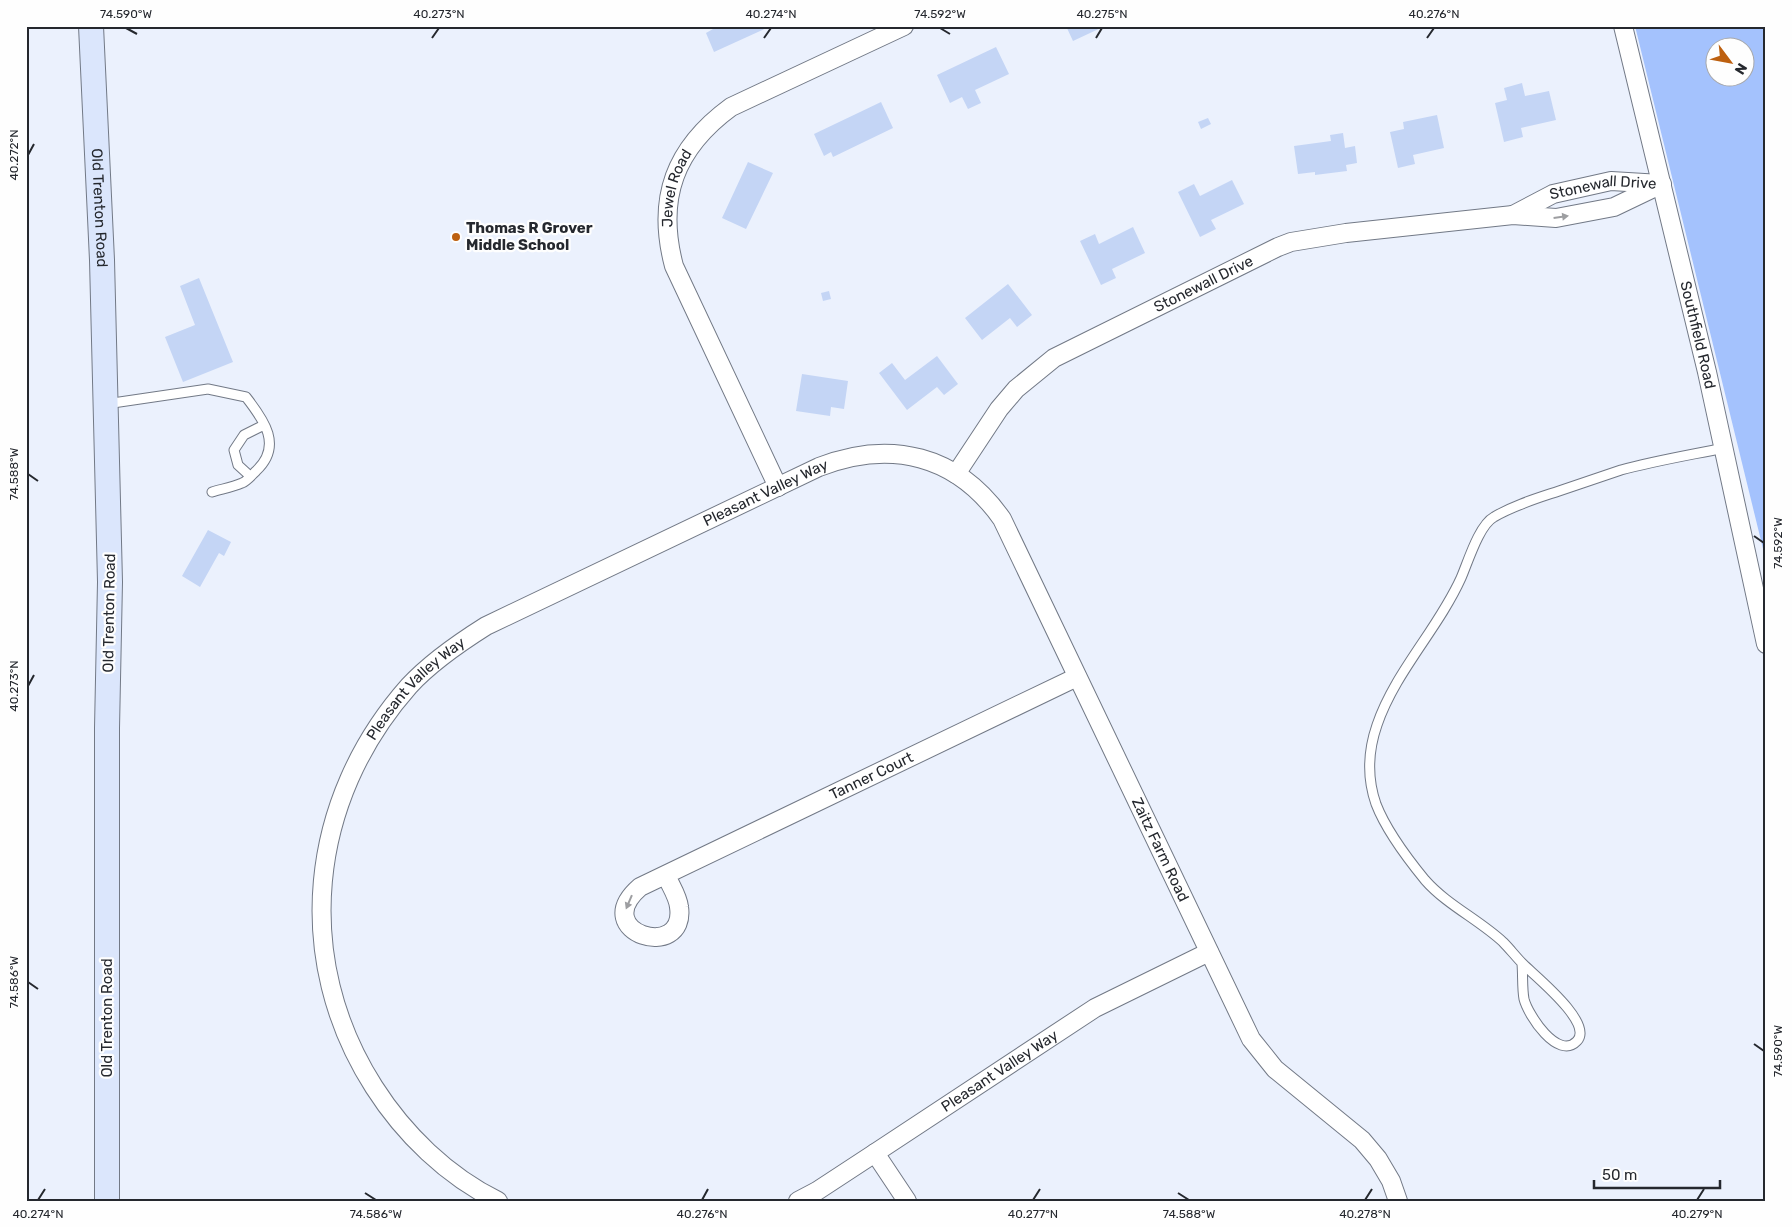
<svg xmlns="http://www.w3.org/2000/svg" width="1792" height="1227" font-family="Rubik,sans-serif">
  <rect width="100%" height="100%" fill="#ebf1fd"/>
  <path fill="#a4c2fd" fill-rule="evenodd" d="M 1635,26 L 1766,26 L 1766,561 ZM 1714,48 L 1744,48 L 1744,78 L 1714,78 Z"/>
  <path fill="#c4d5f5" d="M 712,26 L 771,26 L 714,52 L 706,33 L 713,29 Z
    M 1066,26 L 1105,26 L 1073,41 Z
    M 996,47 L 1009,74 L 975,90 L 981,103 L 968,109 L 962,97 L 950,103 L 937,75 Z
    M 1522,83 L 1525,96 L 1549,91 L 1556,120 L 1521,128 L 1523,137 L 1504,142 L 1495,103 L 1507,100 L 1504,88 Z
    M 881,102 L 893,128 L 833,157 L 831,152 L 824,156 L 814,134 Z
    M 1437,115 L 1444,148 L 1413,155 L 1415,164 L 1398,168 L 1390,132 L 1404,129 L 1403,122 Z
    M 1208,118 L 1211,124 L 1201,129 L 1198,122 Z
    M 1343,133 L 1345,148 L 1355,146 L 1357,163 L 1346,165 L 1347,171 L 1315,175 L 1315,172 L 1298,174 L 1294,146 L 1331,141 L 1330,135 Z
    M 748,162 L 773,173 L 746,229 L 722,218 Z
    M 1232,180 L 1244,204 L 1211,220 L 1216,229 L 1200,237 L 1178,192 L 1194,184 L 1200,196 Z
    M 1133,227 L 1145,253 L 1112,269 L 1116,278 L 1101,285 L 1080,241 L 1095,234 L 1099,244 Z
    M 199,278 L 233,362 L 183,382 L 165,337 L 195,325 L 180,286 Z
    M 1008,284 L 1032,315 L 1017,327 L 1010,318 L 982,340 L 965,318 Z
    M 829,291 L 831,299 L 823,301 L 821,293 Z
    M 937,356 L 958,384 L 944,395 L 937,387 L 907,410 L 879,373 L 892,363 L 905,380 Z
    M 802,374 L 848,381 L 844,409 L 831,407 L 830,416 L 796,411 Z
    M 208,530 L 231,542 L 224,556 L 219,553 L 200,587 L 182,576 Z"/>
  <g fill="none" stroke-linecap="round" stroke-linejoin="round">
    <g stroke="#727986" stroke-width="11">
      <path id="lane" d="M 106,404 L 208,389 L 246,397 C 264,420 283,446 256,471 C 252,475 247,481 242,483 C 233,487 222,489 212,492
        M 250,476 L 238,465 L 234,450 L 244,435 L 264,425
        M 1522,964 C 1523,975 1522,988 1524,999 C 1528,1015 1558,1061 1577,1041 C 1594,1023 1535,976 1523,964 C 1516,957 1510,949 1503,942 C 1478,919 1447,905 1425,880 C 1407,858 1386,830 1376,804 C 1367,778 1368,751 1377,725 C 1395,672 1438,629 1461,578 C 1468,562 1479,525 1494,517 C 1514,505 1538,498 1559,491 C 1580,484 1600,477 1621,470 C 1654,461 1690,455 1724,448"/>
    </g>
    <g stroke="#727986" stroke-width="20">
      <g id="street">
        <path id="s1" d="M 1623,26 L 1707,372 L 1766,644"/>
        <path id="s2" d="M 1513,215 L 1553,194 L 1611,181 L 1661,184"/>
        <path id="s3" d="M 956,474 L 999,409 L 1016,389 L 1054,358 L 1278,247 L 1291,242 L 1346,233 L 1513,215 L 1556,218 L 1614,207 L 1662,184"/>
        <path id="s4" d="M 778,487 L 674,266 C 656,198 675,148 731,107 L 904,26"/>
        <path id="s5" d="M 666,875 C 670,885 678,896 679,907 C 687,962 587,933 640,887 L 1077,677"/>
        <path d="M 875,1153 L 907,1201"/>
        <path id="s6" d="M 498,1201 C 447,1176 404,1134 374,1087 C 292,959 308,800 409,686 C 431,662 459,643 486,626 L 819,467 C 891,439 957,455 1002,519 L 1251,1039 L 1275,1069 L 1362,1140 L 1378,1159 L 1391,1181 L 1398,1201"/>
        <path id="s7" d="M 798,1201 L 817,1191 L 875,1153 L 1095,1008 L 1209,952"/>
      </g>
    </g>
    <g stroke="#727986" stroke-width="26">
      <g id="secondary">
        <path id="s8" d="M 91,26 L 102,260 L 110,582 L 107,728 L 107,1201"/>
      </g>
    </g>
    <use href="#lane" stroke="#fff" stroke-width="9"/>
    <use href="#street" stroke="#fff" stroke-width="18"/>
    <use href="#secondary" stroke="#dbe6fc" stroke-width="24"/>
  </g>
  <defs><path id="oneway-solid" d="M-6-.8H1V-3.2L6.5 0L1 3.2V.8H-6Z" transform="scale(1.25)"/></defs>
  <g fill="#9d9ea1">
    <use href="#oneway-solid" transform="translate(1561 217) rotate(-8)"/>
    <use href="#oneway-solid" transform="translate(629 902) rotate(113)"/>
  </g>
  <path fill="none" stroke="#25282e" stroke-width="2" d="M 126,28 L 137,34M 940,28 L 950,34M 432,38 L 439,28M 764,38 L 771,28M 1096,38 L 1102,28M 1427,38 L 1434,28M 28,155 L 34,144M 28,474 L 38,481M 1754,536 L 1764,543M 28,686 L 34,675M 28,982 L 38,989M 1754,1044 L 1764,1051M 365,1193 L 376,1200M 1178,1193 L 1189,1200M 38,1200 L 45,1189M 702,1200 L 708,1189M 1033,1200 L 1040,1189M 1365,1200 L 1372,1189M 1697,1200 L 1704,1189"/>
  <circle fill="#bd6010" stroke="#fefefe" stroke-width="2" cx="456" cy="237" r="5"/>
  <g text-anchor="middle" stroke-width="4.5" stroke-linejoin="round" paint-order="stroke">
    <g font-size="15" fill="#25282e" stroke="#fefefe">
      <text dy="5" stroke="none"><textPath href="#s4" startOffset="324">Jewel Road</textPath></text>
      <text dy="5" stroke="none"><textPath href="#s2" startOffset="96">Stonewall Drive</textPath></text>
      <text dy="5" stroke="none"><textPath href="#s8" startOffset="182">Old Trenton Road</textPath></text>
      <text dy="5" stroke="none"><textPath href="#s3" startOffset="320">Stonewall Drive</textPath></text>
      <text dy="5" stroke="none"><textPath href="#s1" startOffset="318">Southfield Road</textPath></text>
      <text dy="5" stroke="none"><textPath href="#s6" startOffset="1011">Pleasant Valley Way</textPath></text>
      <text transform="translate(109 613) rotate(-89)" y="5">Old Trenton Road</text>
      <text dy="5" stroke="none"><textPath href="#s6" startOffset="606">Pleasant Valley Way</textPath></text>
      <text dy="5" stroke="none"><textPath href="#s5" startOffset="410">Tanner Court</textPath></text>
      <text dy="5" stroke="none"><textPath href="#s6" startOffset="1644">Zaitz Farm Road</textPath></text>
      <text transform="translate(107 1018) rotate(-90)" y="5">Old Trenton Road</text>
      <text dy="5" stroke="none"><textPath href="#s7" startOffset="240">Pleasant Valley Way</textPath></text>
    </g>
    <g font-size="15" font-weight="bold" fill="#25282e" stroke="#fefefe" text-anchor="start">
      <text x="466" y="233">Thomas R Grover<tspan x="466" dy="17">Middle School</tspan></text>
    </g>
  </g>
  <rect width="1792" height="1227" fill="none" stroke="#fefefe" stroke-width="55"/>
  <g transform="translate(1730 62) rotate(122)"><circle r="24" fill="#fefefe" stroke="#a7a8ab"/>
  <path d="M0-4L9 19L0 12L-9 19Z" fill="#bd6010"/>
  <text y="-8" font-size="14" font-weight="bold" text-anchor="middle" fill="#25282e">N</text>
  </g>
  <path d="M1594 1180v8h126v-8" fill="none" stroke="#25282e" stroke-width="2.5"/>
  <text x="1602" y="1180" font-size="15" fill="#25282e" stroke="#fefefe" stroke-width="4" paint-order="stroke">50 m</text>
  <rect x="28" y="28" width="1736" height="1172" fill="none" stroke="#25282e" stroke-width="2"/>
  <g font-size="12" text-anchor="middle" fill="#25282e">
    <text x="126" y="18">74.590°W</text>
    <text x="439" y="18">40.273°N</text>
    <text x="771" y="18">40.274°N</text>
    <text x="940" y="18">74.592°W</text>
    <text x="1102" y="18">40.275°N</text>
    <text x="1434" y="18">40.276°N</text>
    <text transform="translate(14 155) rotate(-90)" y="4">40.272°N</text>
    <text transform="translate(14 474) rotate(-90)" y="4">74.588°W</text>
    <text transform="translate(1778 543) rotate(-90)" y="4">74.592°W</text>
    <text transform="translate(14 686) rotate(-90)" y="4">40.273°N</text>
    <text transform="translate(14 982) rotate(-90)" y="4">74.586°W</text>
    <text transform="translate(1778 1051) rotate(-90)" y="4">74.590°W</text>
    <text x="38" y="1218">40.274°N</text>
    <text x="376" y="1218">74.586°W</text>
    <text x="702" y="1218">40.276°N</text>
    <text x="1033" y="1218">40.277°N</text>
    <text x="1189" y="1218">74.588°W</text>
    <text x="1365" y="1218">40.278°N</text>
    <text x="1697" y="1218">40.279°N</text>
  </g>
</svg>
